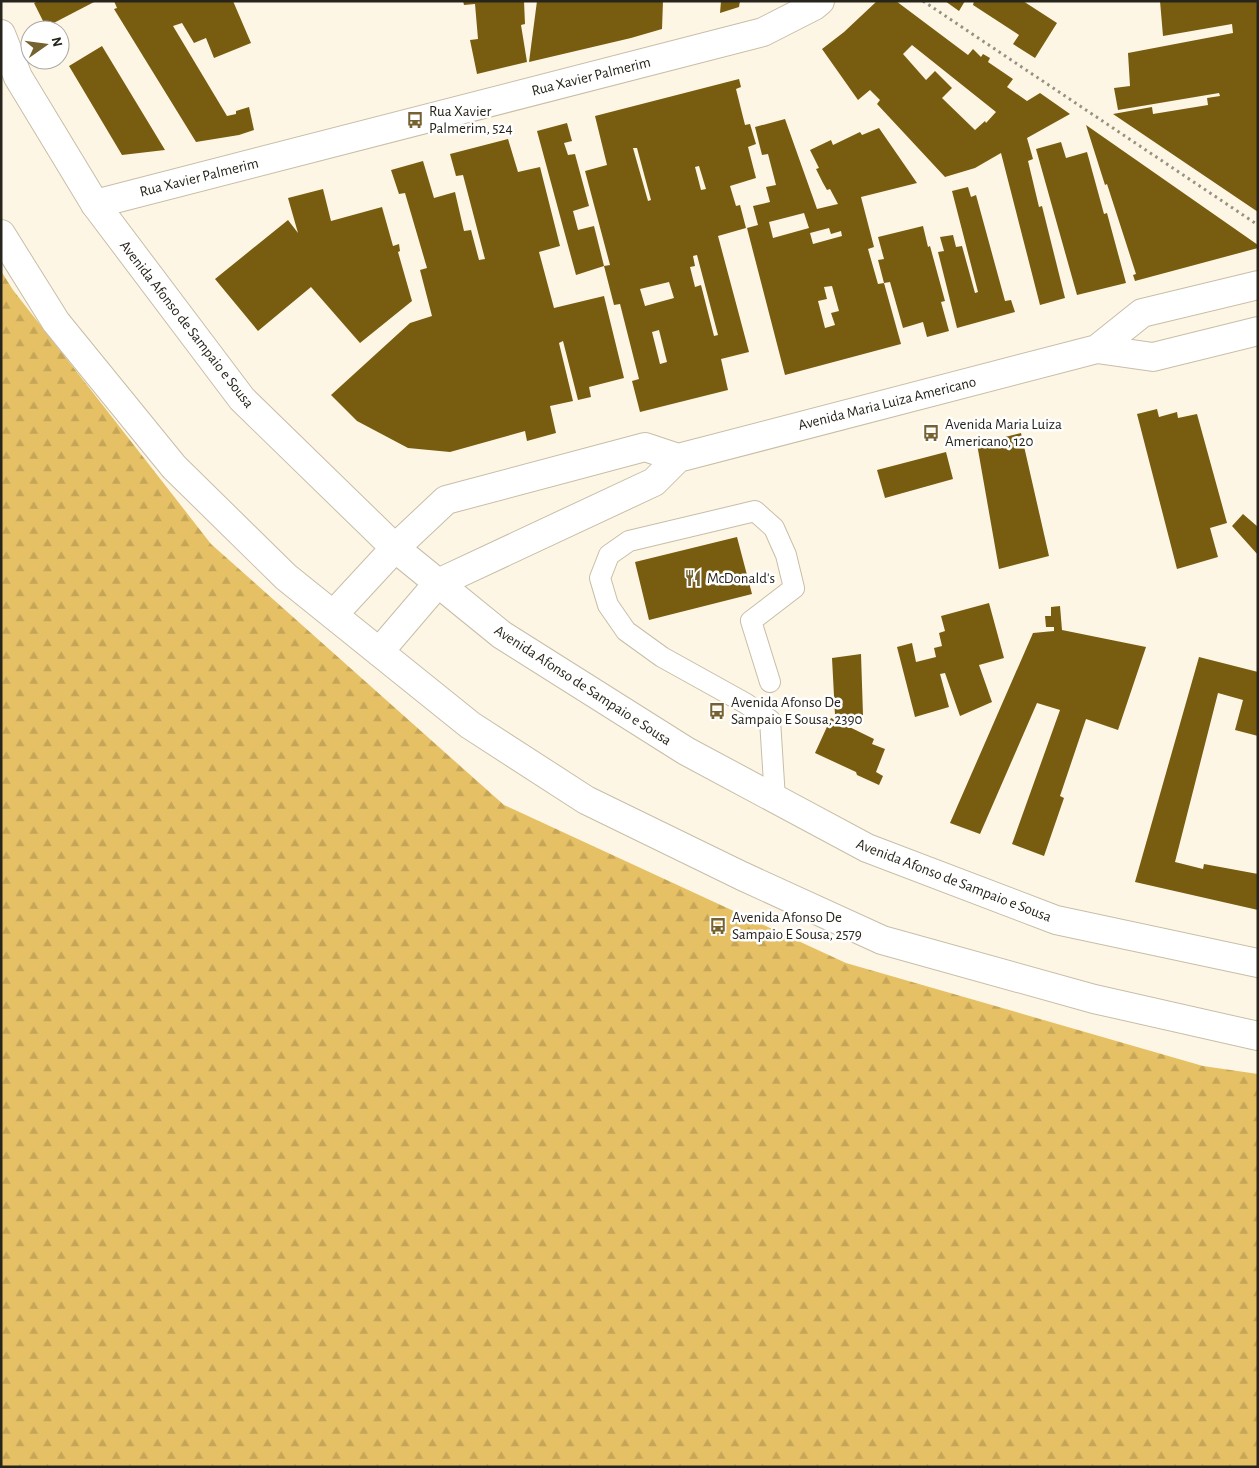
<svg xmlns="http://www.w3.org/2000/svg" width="1259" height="1468" font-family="'Alegreya Sans',sans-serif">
  <defs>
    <pattern id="forest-firs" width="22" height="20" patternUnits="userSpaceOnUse" patternTransform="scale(1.25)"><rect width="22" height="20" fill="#e6c065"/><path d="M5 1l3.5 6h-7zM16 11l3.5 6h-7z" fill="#c5a557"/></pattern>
  </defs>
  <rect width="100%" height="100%" fill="#fef6e4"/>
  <path fill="url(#forest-firs)" d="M 1,271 L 13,290 L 211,544 L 504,805 L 846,963 L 1203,1066 L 1258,1074 L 1258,1467 L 1,1467 Z"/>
  <path fill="#785d10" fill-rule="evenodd" d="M 38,1 L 96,1 L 46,27 L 34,3 Z
    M 114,1 L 233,1 L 251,43 L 214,58 L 206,38 L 194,43 L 182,23 L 173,26 L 227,116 L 236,114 L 236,111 L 249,107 L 254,130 L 239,135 L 196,142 L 114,9 L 117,8 Z
    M 463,1 L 524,1 L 525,24 L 521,25 L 527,62 L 477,74 L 470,40 L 478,39 L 475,4 L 464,5 Z
    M 537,1 L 663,1 L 662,29 L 631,38 L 529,62 Z
    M 721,1 L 740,1 L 739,7 L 720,13 Z
    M 877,1 L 896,1 L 968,55 L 973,49 L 981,57 L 983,54 L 990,58 L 988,62 L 1013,79 L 1007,87 L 1027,101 L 1040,93 L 1070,114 L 1027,138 L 1033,159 L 1028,161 L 1039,207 L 1042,206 L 1065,298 L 1040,305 L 1001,153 L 975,168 L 945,177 L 877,104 L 880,100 L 870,90 L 858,100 L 822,49 L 844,32 ZM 912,45 L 996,112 L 986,123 L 985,121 L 975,130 L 942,98 L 952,88 L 935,71 L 926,80 L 903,54 Z
    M 945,1 L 965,1 L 959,11 Z
    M 974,1 L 1023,1 L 1057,23 L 1035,58 L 1013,44 L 1019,35 L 973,5 Z
    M 1160,1 L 1258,1 L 1258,212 L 1113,114 L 1152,107 L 1153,114 L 1208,105 L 1207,98 L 1220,96 L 1219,93 L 1118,110 L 1114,88 L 1130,86 L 1128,53 L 1233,33 L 1232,24 L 1163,36 Z
    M 102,46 L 165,150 L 122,155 L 69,66 Z
    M 739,79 L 741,87 L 736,89 L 745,125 L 750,124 L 756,144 L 748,147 L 756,178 L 730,186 L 736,206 L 740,205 L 746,228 L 718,236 L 749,352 L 721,359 L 728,390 L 640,412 L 632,381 L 639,379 L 620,304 L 614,305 L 604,266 L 610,265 L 585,171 L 607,165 L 595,116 ZM 633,148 L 637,148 L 651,200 L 648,201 ZM 699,166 L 706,189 L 701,190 L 695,167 ZM 697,255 L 718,335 L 714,336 L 701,285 L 695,287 L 690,267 L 695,266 L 693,256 ZM 669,282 L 674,298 L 645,306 L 640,289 ZM 659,330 L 667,362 L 660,364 L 652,332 Z
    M 785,119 L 817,209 L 838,204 L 830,189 L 827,190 L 823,183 L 816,169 L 819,168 L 810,150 L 831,140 L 833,145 L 860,132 L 862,135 L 879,128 L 917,183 L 861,197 L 874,247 L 868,249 L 878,284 L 884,283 L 878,260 L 884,259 L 878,237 L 923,226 L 928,247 L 930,246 L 945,301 L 941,302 L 949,331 L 927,337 L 923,322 L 903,328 L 890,282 L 884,283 L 901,344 L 785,375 L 747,228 L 758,225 L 753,206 L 770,202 L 766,187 L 776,185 L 768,154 L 762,155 L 755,127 ZM 804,213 L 809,228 L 773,238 L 769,222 ZM 829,228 L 831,234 L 841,231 L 842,236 L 813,244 L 810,233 ZM 832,286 L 839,311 L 831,313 L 835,325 L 825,328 L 818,301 L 827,299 L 824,287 Z
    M 567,123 L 572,141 L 564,143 L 568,155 L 575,154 L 589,206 L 573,211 L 578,230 L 594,226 L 604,266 L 576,275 L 537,131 Z
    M 1086,125 L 1258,245 L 1258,248 L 1135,281 L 1133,275 L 1136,274 L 1107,184 L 1105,185 Z
    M 508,139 L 518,172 L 540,167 L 560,246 L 539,252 L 554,308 L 604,296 L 624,378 L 589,387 L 591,397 L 578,400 L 563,341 L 559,343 L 573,401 L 550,406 L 556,433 L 527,441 L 525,431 L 450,452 L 408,448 L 357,421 L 331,395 L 410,323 L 432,316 L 420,270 L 427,268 L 405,193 L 399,194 L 391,170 L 423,161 L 434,198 L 455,192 L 464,231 L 471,230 L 479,260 L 485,259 L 463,175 L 456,176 L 450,154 Z
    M 1061,142 L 1066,158 L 1087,152 L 1104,214 L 1107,213 L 1126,283 L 1077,295 L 1036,149 Z
    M 968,187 L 971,197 L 976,195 L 1005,301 L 1011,300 L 1015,312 L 957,328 L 938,252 L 944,251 L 940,237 L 953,235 L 956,247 L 962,246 L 975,293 L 978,292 L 952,191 Z
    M 323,189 L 331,221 L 382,207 L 393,246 L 399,244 L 400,251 L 398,252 L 412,301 L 360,343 L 311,287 L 258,331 L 215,279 L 288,220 L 298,233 L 288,198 Z
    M 1157,409 L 1159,417 L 1177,412 L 1178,418 L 1197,414 L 1227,523 L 1210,528 L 1218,557 L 1177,569 L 1137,414 Z
    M 1021,433 L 1049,556 L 999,569 L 977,444 Z
    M 946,452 L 953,479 L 885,498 L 877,470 Z
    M 1243,514 L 1258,527 L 1258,555 L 1232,526 Z
    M 737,537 L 752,594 L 649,620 L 635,562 Z
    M 989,603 L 1004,658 L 979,665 L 992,702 L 960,716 L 945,673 L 940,674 L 949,707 L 915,717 L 897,647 L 912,643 L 916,662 L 936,657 L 934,648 L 942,646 L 939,633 L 945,631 L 941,616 Z
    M 1060,606 L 1062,630 L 1146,647 L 1118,730 L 1086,719 L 1060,796 L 1064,798 L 1044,856 L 1012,844 L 1060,710 L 1037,703 L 980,834 L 950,823 L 1033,633 L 1054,631 L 1054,627 L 1046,627 L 1045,616 L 1051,616 L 1051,607 Z
    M 861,654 L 863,715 L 835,715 L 832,658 Z
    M 1199,657 L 1258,672 L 1258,736 L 1235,730 L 1243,700 L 1218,693 L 1175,862 L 1203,869 L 1204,864 L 1258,874 L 1258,910 L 1135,882 Z
    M 831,718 L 874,739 L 872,744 L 885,749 L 876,772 L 883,776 L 879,785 L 857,775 L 856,772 L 815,753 Z"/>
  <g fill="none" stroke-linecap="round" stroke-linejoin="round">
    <g stroke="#c7bea8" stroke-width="22">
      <path id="service" d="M 770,682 L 751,621 L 794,588 L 786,555 L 774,528 L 755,511 L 629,541 L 609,555 L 600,578 L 608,605 L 626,631 L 662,657 L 745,703 L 770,720 L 775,799"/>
    </g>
    <g stroke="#c7bea8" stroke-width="30">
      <path id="minor" d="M 95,204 L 763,32 L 814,6 L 820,1"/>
    </g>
    <g stroke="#c7bea8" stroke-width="30">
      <path id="secondary" d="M 1,34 L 18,77 L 95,204 L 242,399 L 395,548 L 502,635 L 686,751 L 867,848 L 1056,920 L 1258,963
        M 1,234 L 56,322 L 174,467 L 286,577 L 470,725 L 586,800 L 742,876 L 882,940 L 1094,999 L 1258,1036
        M 1097,349 L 1142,313 L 1258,285
        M 333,615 L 395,548 L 446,500 L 645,447 L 678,458
        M 379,652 L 438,583 L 654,482 L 678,458 L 1097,349 L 1153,357 L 1258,331"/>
    </g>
    <path stroke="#979183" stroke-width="3" stroke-dasharray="2.5 4" stroke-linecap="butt" d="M 923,1 L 1258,225"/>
    <use href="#service" stroke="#fff" stroke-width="20"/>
    <use href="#minor" stroke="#fff" stroke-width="28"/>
    <use href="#secondary" stroke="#fff" stroke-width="28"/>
  </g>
  <defs>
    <g id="bus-bare" transform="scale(1.35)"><path d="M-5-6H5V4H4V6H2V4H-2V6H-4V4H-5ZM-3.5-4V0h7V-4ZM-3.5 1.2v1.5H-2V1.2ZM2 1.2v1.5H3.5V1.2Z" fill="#766231" stroke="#fff" stroke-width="2.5" paint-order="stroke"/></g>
    <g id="restaurant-bare" transform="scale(1.35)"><path d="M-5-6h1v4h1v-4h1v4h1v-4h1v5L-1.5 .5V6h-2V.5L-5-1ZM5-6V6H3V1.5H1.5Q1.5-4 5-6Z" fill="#766231" stroke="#fff" stroke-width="2.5" paint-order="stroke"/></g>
  </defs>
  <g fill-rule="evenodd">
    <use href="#bus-bare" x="415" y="120"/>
    <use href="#bus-bare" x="931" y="433"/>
    <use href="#restaurant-bare" x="693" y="578"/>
    <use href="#bus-bare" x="717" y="711"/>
    <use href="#bus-bare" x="718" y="926"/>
  </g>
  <g text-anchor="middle" stroke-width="5" stroke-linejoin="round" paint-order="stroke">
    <g font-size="15" fill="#27241b" stroke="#fff">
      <text transform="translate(591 76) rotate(-14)" y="5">Rua Xavier Palmerim</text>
      <text transform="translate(199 177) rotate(-14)" y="5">Rua Xavier Palmerim</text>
      <text transform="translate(187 324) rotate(52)" y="5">Avenida Afonso de Sampaio e Sousa</text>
      <text transform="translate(887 403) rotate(-14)" y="5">Avenida Maria Luiza Americano</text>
      <text transform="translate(583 685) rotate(33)" y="5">Avenida Afonso de Sampaio e Sousa</text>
      <text transform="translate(954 880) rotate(21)" y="5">Avenida Afonso de Sampaio e Sousa</text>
    </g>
    <g font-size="15" fill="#27241b" stroke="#fff" text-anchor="start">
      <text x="429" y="116">Rua Xavier<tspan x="429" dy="17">Palmerim, 524</tspan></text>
      <text x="945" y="429">Avenida Maria Luiza<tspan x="945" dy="17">Americano, 120</tspan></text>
      <text x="707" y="583">McDonald's</text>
      <text x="731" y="707">Avenida Afonso De<tspan x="731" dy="17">Sampaio E Sousa, 2390</tspan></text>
      <text x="732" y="922">Avenida Afonso De<tspan x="732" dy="17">Sampaio E Sousa, 2579</tspan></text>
    </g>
  </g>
  <rect width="1259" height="1468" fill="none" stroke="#27241b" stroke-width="5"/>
  <g transform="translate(45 45) rotate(76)"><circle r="24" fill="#ffffff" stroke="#a9a7a4"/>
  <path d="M0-4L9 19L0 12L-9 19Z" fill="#766231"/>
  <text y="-8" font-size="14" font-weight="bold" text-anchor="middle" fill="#27241b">N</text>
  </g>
</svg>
